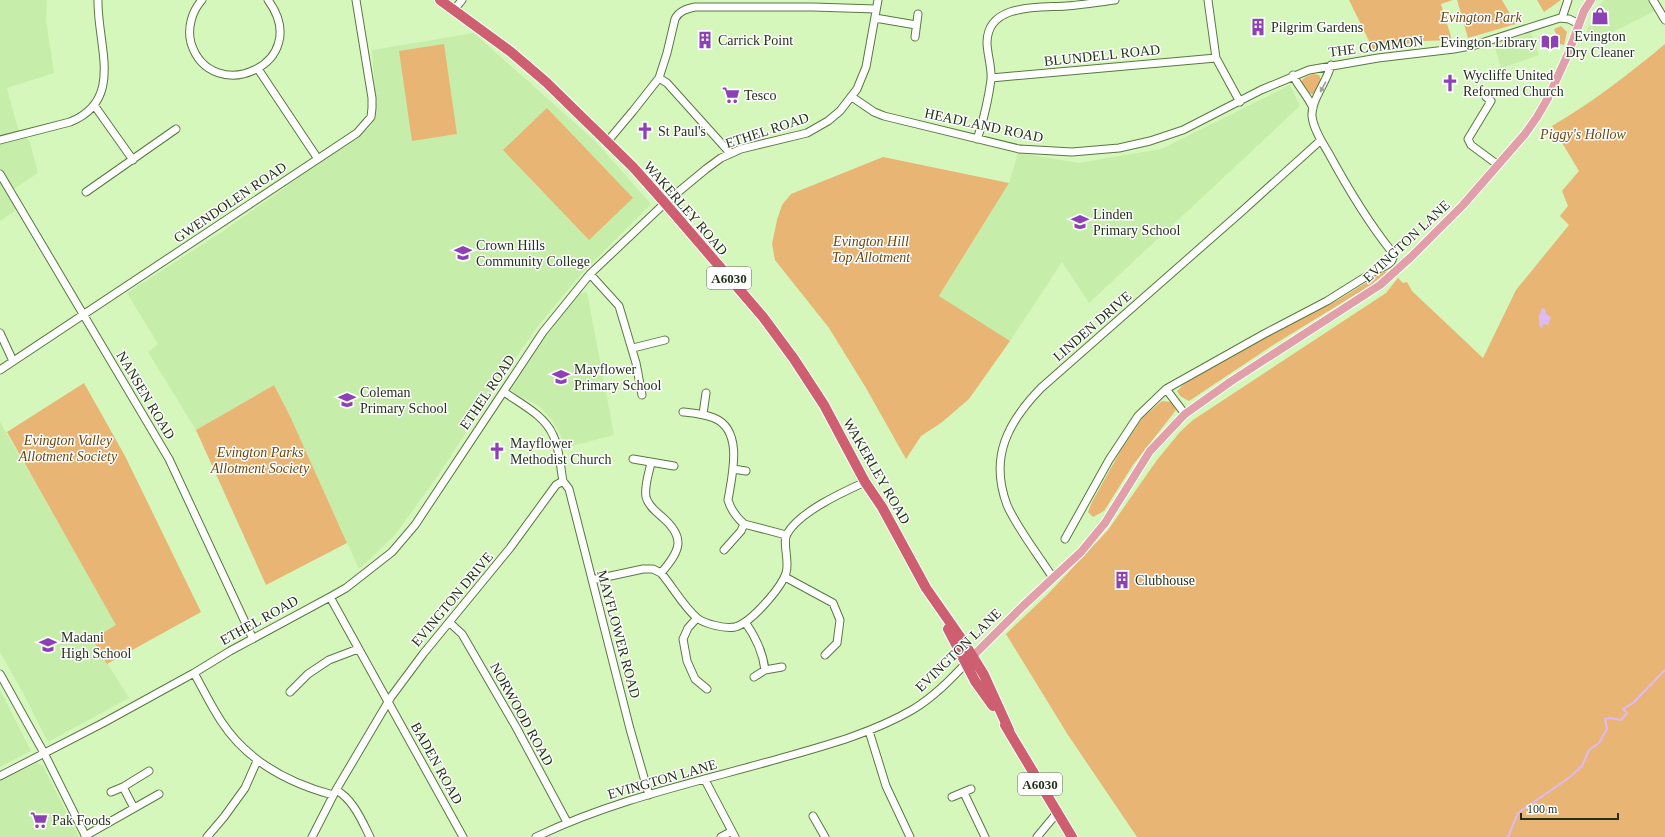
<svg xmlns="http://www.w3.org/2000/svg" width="1665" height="837" font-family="'Times New Roman',serif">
  <rect width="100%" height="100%" fill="#d5f7bb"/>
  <path fill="#c7edaa" d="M 0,0 L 47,0 L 46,20 L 54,73 L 7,88 L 18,129 L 30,142 L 38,173 L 11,191 L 20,207 L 0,221 Z
    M 1604,0 L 1649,0 L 1655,11 L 1605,36 L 1585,35 L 1596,9 Z
    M 474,33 L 595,141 L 651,204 L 581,274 L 538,326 L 496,386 L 439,474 L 395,535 L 359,569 L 290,416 L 274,385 L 196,430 L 148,352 L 158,344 L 127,293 L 222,232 L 369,128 L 376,117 L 376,106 L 372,50 Z
    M 1531,33 L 1539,55 L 1501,68 L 1494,44 Z
    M 1290,85 L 1300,106 L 1089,303 L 1062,262 L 1010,341 L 939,297 L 1009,183 L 1018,153 L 1079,163 L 1161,149 Z
    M 585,292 L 587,292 L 614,435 L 564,448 L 562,438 L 553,421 L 539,406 L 519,396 L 511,390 L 546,335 L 573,300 L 578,295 Z
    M 0,422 L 117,625 L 92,639 L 129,698 L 48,742 L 23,693 L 0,652 Z
    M 0,690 L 31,751 L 0,767 Z
    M 37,763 L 43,766 L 79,837 L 0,837 L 0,781 Z"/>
  <path fill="#e8b575" d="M 1349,0 L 1453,0 L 1441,4 L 1452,40 L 1425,41 L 1373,49 Z
    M 1457,0 L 1502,0 L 1516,24 L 1468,38 Z
    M 1537,0 L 1561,0 L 1544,12 Z
    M 1561,26 L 1567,32 L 1564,45 L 1560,44 L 1554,29 Z
    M 444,44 L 457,134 L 412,141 L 399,51 Z
    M 1665,44 L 1665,837 L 1137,837 L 1068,735 L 1006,634 L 1048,594 L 1108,530 L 1157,460 L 1180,432 L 1193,420 L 1386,293 L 1398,278 L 1403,283 L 1407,282 L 1412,291 L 1483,358 L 1516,290 L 1569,225 L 1560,216 L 1568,206 L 1562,191 L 1579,171 L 1552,126 C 1593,102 1629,74 1665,44 Z
    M 1313,74 L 1319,75 L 1322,82 L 1317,94 L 1309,94 L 1300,83 L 1304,78 Z
    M 547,108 L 633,198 L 589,240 L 503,150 Z
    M 883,157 L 1009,183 L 939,296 L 1010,341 L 969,399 L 941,423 L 921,436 L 906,459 L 866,388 L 829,328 L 775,260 L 772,244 L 777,220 L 782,205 L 791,194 Z
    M 1385,271 L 1387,272 L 1371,285 L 1273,345 L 1189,401 L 1180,396 L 1177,391 L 1184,384 L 1271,333 L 1338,300 Z
    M 84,383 L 125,456 L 201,612 L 107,664 L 92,639 L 116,625 L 7,432 Z
    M 274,385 L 290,416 L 347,543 L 266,585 L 196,430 Z
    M 1162,401 L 1171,402 L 1176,410 L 1133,465 L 1104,511 L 1093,517 L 1088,512 L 1092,502 L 1121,450 L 1143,417 Z"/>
  <path fill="#deb9f5" d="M 1542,308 L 1545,309 L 1546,314 L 1551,317 L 1548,325 L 1543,324 L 1542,329 L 1539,325 L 1539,316 Z"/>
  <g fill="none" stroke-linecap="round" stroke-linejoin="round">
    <path stroke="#deb9f5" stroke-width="2" d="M 1508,837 L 1518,813 L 1570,777 L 1582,766 L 1589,750 L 1599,743 L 1607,729 L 1605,719 L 1610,718 L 1621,720 L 1627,713 L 1623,709 L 1633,703 L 1665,670"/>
    <g stroke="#5a7842" stroke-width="9">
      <path id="minor" d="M 202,0 C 192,11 187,28 191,43 C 211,108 315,64 268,0
        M 1208,0 L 1216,58 L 1240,102
        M 1653,0 L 1665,20
        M 454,10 L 462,0
        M 875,18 L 916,25
        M 1562,18 L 1568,0
        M 915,37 L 918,14
        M 258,69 L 318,159
        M 1293,75 C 1299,88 1308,96 1313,108
        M 659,78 L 667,83 L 730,153
        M 991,78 L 1216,58
        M 852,97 L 874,112 L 884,116 L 1019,149 L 1072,152 L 1119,148 L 1150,141 L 1183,130 L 1261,90 L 1309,70 L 1378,58 L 1454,49 L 1475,45 L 1560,18 L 1569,19 L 1579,24
        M 1486,97 L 1491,101 L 1468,139 L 1471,145 L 1498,165
        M 94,105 L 133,160
        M 977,139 C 983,123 989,96 991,79 C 992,67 987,54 987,42 C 988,3 1038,8 1066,6 C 1083,5 1099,2 1115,0
        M 0,140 L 70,122 C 125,100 97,45 98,0
        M 607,142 L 633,111 L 659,78 L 667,53 L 675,19 C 679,11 686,9 695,7 L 813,7 L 876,9
        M 0,174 L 169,459 L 253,639
        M 86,192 L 176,129
        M 590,274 L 619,306 L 636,363 L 642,395
        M 0,333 L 13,361
        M 633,348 L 665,340
        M 0,370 L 357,133 L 371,117 L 372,108 L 372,98 L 356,0
        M 683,412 C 693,413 704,414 714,418 C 744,430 732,476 728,500 C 731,510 736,517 744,524
        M 703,414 L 706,393
        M 1185,414 L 1166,389 L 1264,334 L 1327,301 L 1378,269 C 1386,266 1396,262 1392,252 C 1367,221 1347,187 1328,152 C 1322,142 1313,128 1312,116 C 1311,100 1327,82 1331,65
        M 633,459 L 674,466
        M 651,463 C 649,473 644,486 646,497 C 648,505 655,511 661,516 C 687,538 680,551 661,573
        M 733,469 L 746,471
        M 563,481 L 569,489 L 630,729 L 649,795
        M 1065,539 L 1109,460 L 1138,416 L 1166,389
        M 724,550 L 741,531 L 744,524 L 786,535
        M 785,577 L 833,603 L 840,620 L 837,643 L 825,655
        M 1053,578 C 1039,556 1017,528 1007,505 C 989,457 1008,422 1041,388 L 1240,213 L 1321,140
        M 592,580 L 643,569 L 653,569 L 661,573 C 673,587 683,606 697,618 C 705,624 725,629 735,627 C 751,623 781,588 786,573 C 790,562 782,542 787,534 C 799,512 843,492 865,482
        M 330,597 L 463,837
        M 697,618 L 688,628 L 683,639 L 687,661 L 695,679 L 707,689
        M 449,622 L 462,634 L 516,727 L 567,822
        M 745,622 C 755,636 763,653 765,670
        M 194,673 C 203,689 211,706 221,721 C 247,761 288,783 333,795
        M 0,674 L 44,753 L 86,837
        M 754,677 L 765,670 L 782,667
        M 290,692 L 308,674 L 329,660 L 358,649
        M 869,731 L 886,786 L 910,837
        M 0,776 L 103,723 L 194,673 L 230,651 L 330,597 L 346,588 L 392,552 L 415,525 L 543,332 L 590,274 L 665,203 L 706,169 L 721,158 L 741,149 L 807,133 L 828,121 L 840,111 L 857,89 L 866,67 L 878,0
        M 705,780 L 735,837
        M 123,787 L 134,808
        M 336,790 C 353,799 362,821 370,837
        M 111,792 L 123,787 L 149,771
        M 964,793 L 985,837
        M 952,797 L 971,789
        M 813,816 L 825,837
        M 85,836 L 159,794
        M 207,837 L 224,817 L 245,788 L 257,761
        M 312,837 L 336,790 L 391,697 L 423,654 L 510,548 L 556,485 L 563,481 C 560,466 560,449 553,435 C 544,415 521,404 504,392
        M 536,837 C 612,800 697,782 778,759 C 824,746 870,734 912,710 C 934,697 951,679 969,660
        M 721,837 L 732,831
        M 1037,837 L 1057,813"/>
    </g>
    <g stroke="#fff" stroke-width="10">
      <path id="major" d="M 973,656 L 1023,606 L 1081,552 L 1105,523 L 1150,451 L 1185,414 L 1230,382 L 1380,285 L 1411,257 L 1463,205 L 1525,134 L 1537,117 L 1548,98 L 1568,54 L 1584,11 L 1591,0"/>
    </g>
    <g stroke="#fff" stroke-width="12">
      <path id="highway" d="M 440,0 L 511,52 L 546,82 L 633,167 L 665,203 L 763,317 L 794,359 L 824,405 L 865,482 L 882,507 L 926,588 L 963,641 L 984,675 L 1009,730
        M 948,629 L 975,681 L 993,706
        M 1005,725 L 1072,837"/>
    </g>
    <use href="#minor" stroke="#fff" stroke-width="7"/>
    <use href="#major" stroke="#e19faa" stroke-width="8"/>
    <use href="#highway" stroke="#cd5f71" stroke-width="10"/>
  </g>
  <defs><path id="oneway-solid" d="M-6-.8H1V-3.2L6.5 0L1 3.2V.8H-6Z"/></defs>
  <use fill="#9ca298" href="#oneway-solid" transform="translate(1323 87) rotate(119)"/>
  <defs>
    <g id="shop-bare" transform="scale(1.38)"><path d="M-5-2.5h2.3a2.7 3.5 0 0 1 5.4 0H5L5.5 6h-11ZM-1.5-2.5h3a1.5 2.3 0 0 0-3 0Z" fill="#8c42b4" stroke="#fff" stroke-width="2.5" paint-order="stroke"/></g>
    <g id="building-bare" transform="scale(1.38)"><path d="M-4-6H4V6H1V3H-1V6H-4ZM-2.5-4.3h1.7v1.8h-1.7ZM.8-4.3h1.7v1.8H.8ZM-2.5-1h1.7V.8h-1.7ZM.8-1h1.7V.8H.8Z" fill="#8c42b4" stroke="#fff" stroke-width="2.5" paint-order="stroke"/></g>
    <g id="library-bare" transform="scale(1.38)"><path d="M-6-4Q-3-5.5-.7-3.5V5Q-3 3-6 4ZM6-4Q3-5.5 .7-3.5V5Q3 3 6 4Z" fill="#8c42b4" stroke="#fff" stroke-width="2.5" paint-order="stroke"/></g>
    <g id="church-bare" transform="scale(1.38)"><path d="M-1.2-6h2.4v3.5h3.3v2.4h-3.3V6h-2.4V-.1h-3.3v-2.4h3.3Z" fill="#8c42b4" stroke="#fff" stroke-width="2.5" paint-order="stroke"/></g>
    <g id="supermarket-bare" transform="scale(1.38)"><path d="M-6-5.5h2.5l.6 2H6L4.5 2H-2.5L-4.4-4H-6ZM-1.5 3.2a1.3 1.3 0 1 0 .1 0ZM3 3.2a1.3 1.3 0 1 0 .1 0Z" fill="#8c42b4" stroke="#fff" stroke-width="2.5" paint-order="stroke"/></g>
    <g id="school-bare" transform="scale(1.38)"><path d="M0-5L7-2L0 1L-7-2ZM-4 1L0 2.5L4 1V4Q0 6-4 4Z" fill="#8c42b4" stroke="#fff" stroke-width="2.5" paint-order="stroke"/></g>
  </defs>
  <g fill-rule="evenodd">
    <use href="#shop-bare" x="1600" y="16"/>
    <use href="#building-bare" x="1258" y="27"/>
    <use href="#building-bare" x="705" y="40"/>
    <use href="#library-bare" x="1550" y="42"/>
    <use href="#church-bare" x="1450" y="83"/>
    <use href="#supermarket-bare" x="731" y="95"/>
    <use href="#church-bare" x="645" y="131"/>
    <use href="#school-bare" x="1080" y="222"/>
    <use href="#school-bare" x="463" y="253"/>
    <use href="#school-bare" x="561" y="377"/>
    <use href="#school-bare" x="347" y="400"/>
    <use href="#church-bare" x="497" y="451"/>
    <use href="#building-bare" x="1122" y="580"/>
    <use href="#school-bare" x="48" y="645"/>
    <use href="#supermarket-bare" x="39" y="820"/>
  </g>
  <g text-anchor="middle" stroke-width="3" stroke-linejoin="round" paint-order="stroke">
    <g fill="#fff" stroke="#666f5f" stroke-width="1">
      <rect x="707" y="267" width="44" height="22" rx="3"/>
      <rect x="1018" y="773" width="44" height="22" rx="3"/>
    </g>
    <g font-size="13" font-weight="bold" fill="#24311a">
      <text x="729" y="283">A6030</text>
      <text x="1040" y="789">A6030</text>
    </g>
    <g font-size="14" font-style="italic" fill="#6d470d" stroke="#fff">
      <text x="1481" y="22">Evington Park</text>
      <text x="1583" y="139">Piggy's Hollow</text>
      <text x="871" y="246">Evington Hill<tspan x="871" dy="16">Top Allotment</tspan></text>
      <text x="68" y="445">Evington Valley<tspan x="68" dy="16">Allotment Society</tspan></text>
      <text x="260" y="457">Evington Parks<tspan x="260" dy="16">Allotment Society</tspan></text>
    </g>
    <g font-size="14" fill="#24311a" stroke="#fff" text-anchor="start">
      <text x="1271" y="32">Pilgrim Gardens</text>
      <text x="1600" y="41" text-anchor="middle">Evington<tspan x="1600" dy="16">Dry Cleaner</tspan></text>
      <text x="718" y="45">Carrick Point</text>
      <text x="1537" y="47" text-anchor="end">Evington Library</text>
      <text x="1463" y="80">Wycliffe United<tspan x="1463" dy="16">Reformed Church</tspan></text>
      <text x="744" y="100">Tesco</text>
      <text x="658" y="136">St Paul's</text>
      <text x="1093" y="219">Linden<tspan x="1093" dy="16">Primary School</tspan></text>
      <text x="476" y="250">Crown Hills<tspan x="476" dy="16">Community College</tspan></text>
      <text x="574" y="374">Mayflower<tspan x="574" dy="16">Primary School</tspan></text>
      <text x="360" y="397">Coleman<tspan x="360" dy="16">Primary School</tspan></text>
      <text x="510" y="448">Mayflower<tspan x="510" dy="16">Methodist Church</tspan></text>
      <text x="1135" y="585">Clubhouse</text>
      <text x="61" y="642">Madani<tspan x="61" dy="16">High School</tspan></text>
      <text x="52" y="825">Pak Foods</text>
    </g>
    <g font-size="14" fill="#24311a" stroke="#fff">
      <text transform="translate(1376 46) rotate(-7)" y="5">THE COMMON</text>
      <text transform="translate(1102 55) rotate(-6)" y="5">BLUNDELL ROAD</text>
      <text transform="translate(984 125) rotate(12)" y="5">HEADLAND ROAD</text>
      <text transform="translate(767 130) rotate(-18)" y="5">ETHEL ROAD</text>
      <text transform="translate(230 202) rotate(-34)" y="5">GWENDOLEN ROAD</text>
      <text transform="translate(686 208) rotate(49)" y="5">WAKERLEY ROAD</text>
      <text transform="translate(1406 241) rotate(-43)" y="5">EVINGTON LANE</text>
      <text transform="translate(1092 326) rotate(-41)" y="5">LINDEN DRIVE</text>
      <text transform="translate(487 392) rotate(-56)" y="5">ETHEL ROAD</text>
      <text transform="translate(146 395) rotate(59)" y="5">NANSEN ROAD</text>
      <text transform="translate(877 471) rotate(60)" y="5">WAKERLEY ROAD</text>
      <text transform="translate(452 599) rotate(-50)" y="5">EVINGTON DRIVE</text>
      <text transform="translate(259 620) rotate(-29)" y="5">ETHEL ROAD</text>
      <text transform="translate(619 634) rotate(75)" y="5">MAYFLOWER ROAD</text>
      <text transform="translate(958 650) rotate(-44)" y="5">EVINGTON LANE</text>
      <text transform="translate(522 714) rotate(61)" y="5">NORWOOD ROAD</text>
      <text transform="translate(437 763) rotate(61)" y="5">BADEN ROAD</text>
      <text transform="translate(662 779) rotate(-16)" y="5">EVINGTON LANE</text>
    </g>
  </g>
  <path d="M1521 813v6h97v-6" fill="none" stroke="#24311a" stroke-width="2"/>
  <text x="1527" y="813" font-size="12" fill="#24311a" stroke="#ffffff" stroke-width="3" paint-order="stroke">100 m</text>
</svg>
